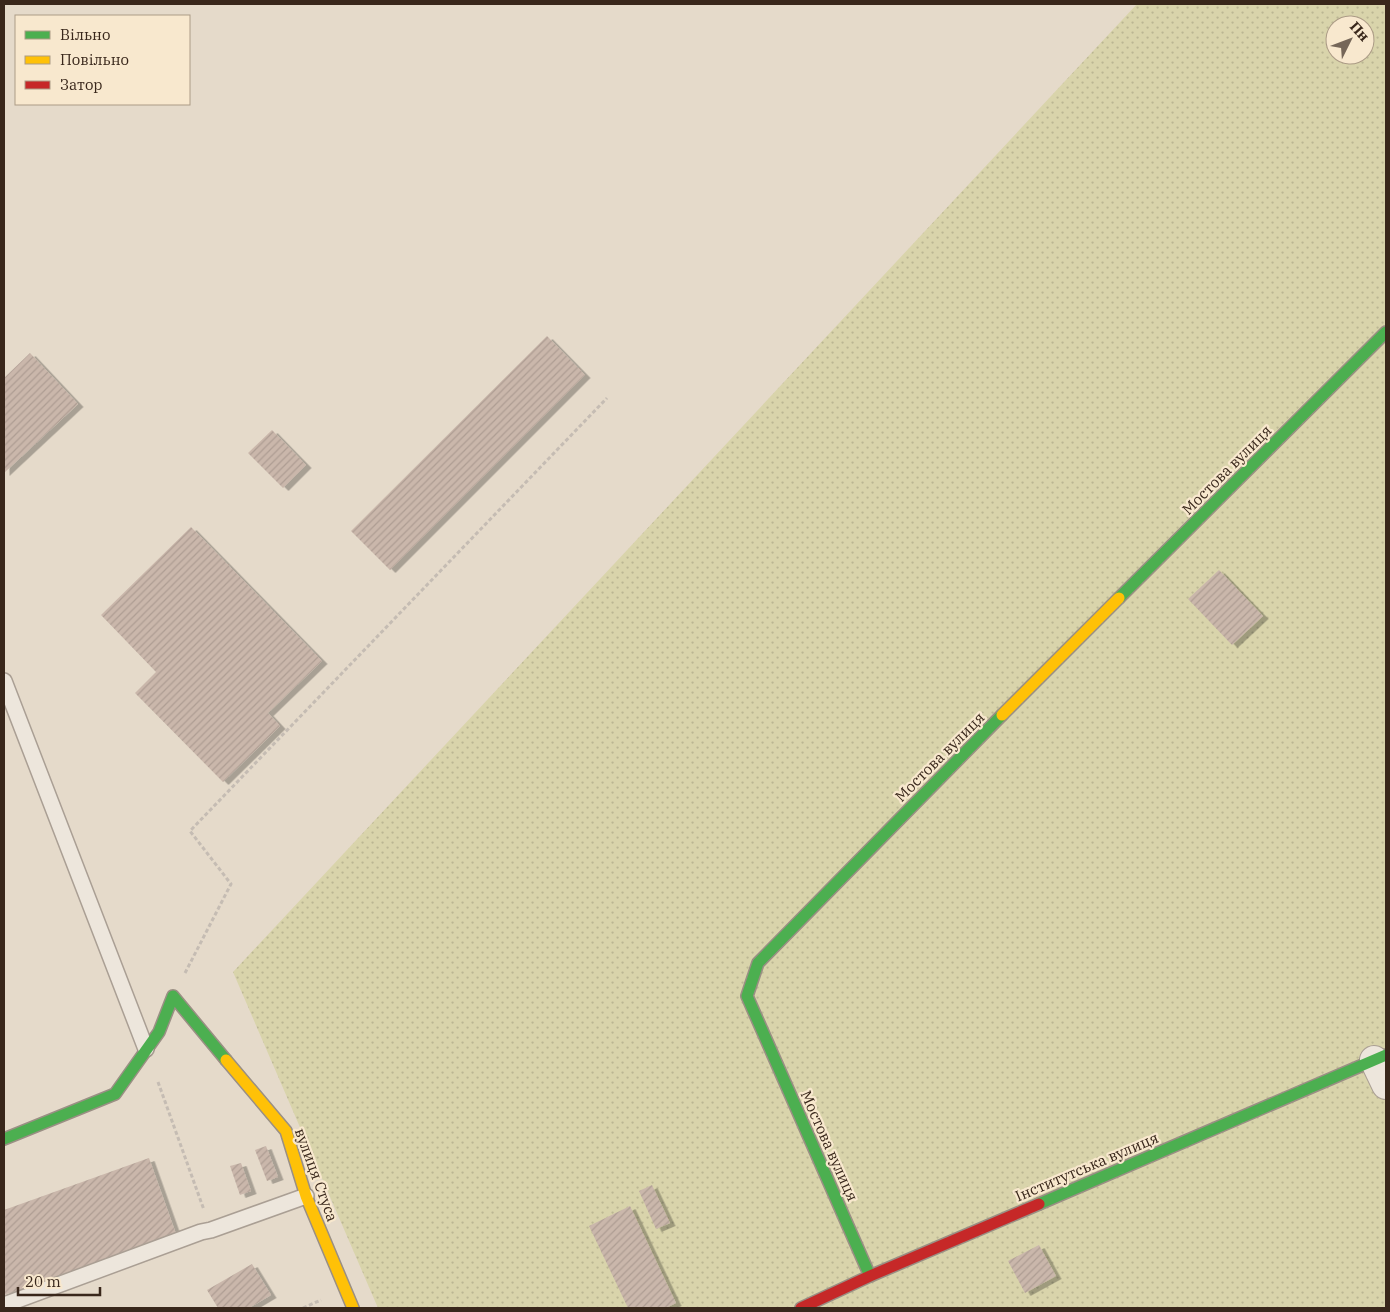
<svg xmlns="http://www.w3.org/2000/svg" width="1390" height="1312" font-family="'IBM Plex Serif',serif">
  <defs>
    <pattern id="garden-dots" width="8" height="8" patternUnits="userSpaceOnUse" patternTransform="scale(1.25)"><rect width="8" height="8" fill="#d9d4ab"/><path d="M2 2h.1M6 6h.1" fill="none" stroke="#bbb693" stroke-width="1.8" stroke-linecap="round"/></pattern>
    <pattern id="building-hatch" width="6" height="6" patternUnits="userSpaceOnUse" patternTransform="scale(1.25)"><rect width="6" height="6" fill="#cab7ab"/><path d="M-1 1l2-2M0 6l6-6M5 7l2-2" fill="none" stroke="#ae9d93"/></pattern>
    <filter id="shadow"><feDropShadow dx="5.5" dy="3" stdDeviation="0" flood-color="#0004"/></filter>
  </defs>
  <rect width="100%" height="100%" fill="#e5daca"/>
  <path fill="url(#garden-dots)" fill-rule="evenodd" d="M 1137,4 L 1386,4 L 1386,1308 L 378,1308 L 233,972 ZM 1335,25 L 1365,25 L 1365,55 L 1335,55 Z"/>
  <path fill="url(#building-hatch)" filter="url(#shadow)" d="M 547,336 L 585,375 L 390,570 L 351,531 Z
    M 30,353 L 78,404 L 4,473 L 4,378 Z
    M 272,430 L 306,465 L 283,488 L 248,453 Z
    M 191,527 L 322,661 L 268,713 L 280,726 L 223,782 L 135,693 L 156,672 L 101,615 Z
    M 1219,570 L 1263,616 L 1232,645 L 1188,599 Z
    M 266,1146 L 278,1177 L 267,1181 L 255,1150 Z
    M 149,1158 L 176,1234 L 4,1295 L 4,1210 Z
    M 241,1163 L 251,1191 L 240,1195 L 230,1166 Z
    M 652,1185 L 670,1223 L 656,1229 L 639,1191 Z
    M 630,1206 L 676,1303 L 666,1308 L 628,1308 L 589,1226 Z
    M 1039,1245 L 1056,1276 L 1025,1293 L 1008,1261 Z
    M 252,1264 L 271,1295 L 249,1308 L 218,1308 L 207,1290 Z"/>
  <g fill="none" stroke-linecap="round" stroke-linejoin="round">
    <g stroke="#aa9f94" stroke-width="18">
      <path id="lane" d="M 4,681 L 146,1049
        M 4,1305 L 201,1232 L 211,1230 L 306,1196"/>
    </g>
    <g stroke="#aa9f94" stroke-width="30">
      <path id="street" d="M 1374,1060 L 1386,1085"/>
    </g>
    <g stroke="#9a8f84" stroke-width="14">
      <path id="fast" d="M 1119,598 L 1386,332
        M 4,1139 L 115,1094 L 159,1032 L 173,996 L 226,1060
        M 1039,1204 L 1386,1055
        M 870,1276 L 747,996 L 758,963 L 1002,715"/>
    </g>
    <g stroke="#9a8f84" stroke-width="14">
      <path id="slow" d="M 1002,715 L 1119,598
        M 226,1060 L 286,1131 L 306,1196 L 353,1308"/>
    </g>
    <g stroke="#9a8f84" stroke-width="14">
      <path id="jam" d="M 801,1308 L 870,1276 L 1039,1204"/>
    </g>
    <path stroke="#c5bcb3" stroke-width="3" stroke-dasharray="4 2.5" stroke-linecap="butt" d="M 185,973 L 231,884 L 190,831 L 607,398
      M 158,1082 L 204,1210
      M 303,1308 L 321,1300"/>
    <use href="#lane" stroke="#ede6dc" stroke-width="15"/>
    <use href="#street" stroke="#ede6dc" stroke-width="28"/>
    <use href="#fast" stroke="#4caf50" stroke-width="11"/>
    <use href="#slow" stroke="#ffc107" stroke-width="11"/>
    <use href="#jam" stroke="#c62828" stroke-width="11"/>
  </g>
  <g text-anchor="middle" stroke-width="4.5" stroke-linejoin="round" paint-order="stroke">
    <g font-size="15" fill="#39271b" stroke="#f8e8ce">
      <text transform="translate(1227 470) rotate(-45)" y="5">Мостова вулиця</text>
      <text transform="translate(940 757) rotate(-45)" y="5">Мостова вулиця</text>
      <text transform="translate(829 1146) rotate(66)" y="5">Мостова вулиця</text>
      <text transform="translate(1087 1167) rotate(-23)" y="5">Інститутська вулиця</text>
      <text transform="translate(316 1175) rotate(70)" y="5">вулиця Стуса</text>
    </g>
  </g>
  <rect width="1390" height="1312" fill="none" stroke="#39271b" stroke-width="10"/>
  <rect x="15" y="15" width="175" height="90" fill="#f8e8ce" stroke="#ac9b86"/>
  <rect x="25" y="31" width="25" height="8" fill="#4caf50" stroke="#ac9b86"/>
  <text x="60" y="40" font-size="15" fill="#39271b">Вільно</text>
  <rect x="25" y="56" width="25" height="8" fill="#ffc107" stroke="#ac9b86"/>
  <text x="60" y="65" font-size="15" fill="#39271b">Повільно</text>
  <rect x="25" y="81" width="25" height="8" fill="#c62828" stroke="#ac9b86"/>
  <text x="60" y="90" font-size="15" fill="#39271b">Затор</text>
  <g transform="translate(1350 40) rotate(48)"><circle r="24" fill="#f8e8ce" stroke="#ac9b86"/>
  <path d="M0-4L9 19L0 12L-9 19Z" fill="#756658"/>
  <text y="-8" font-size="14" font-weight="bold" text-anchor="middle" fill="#39271b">Пн</text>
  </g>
  <path d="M18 1287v8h82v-8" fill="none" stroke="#39271b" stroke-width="2.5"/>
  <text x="25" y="1287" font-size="15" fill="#39271b" stroke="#f8e8ce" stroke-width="4" paint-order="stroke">20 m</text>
</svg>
